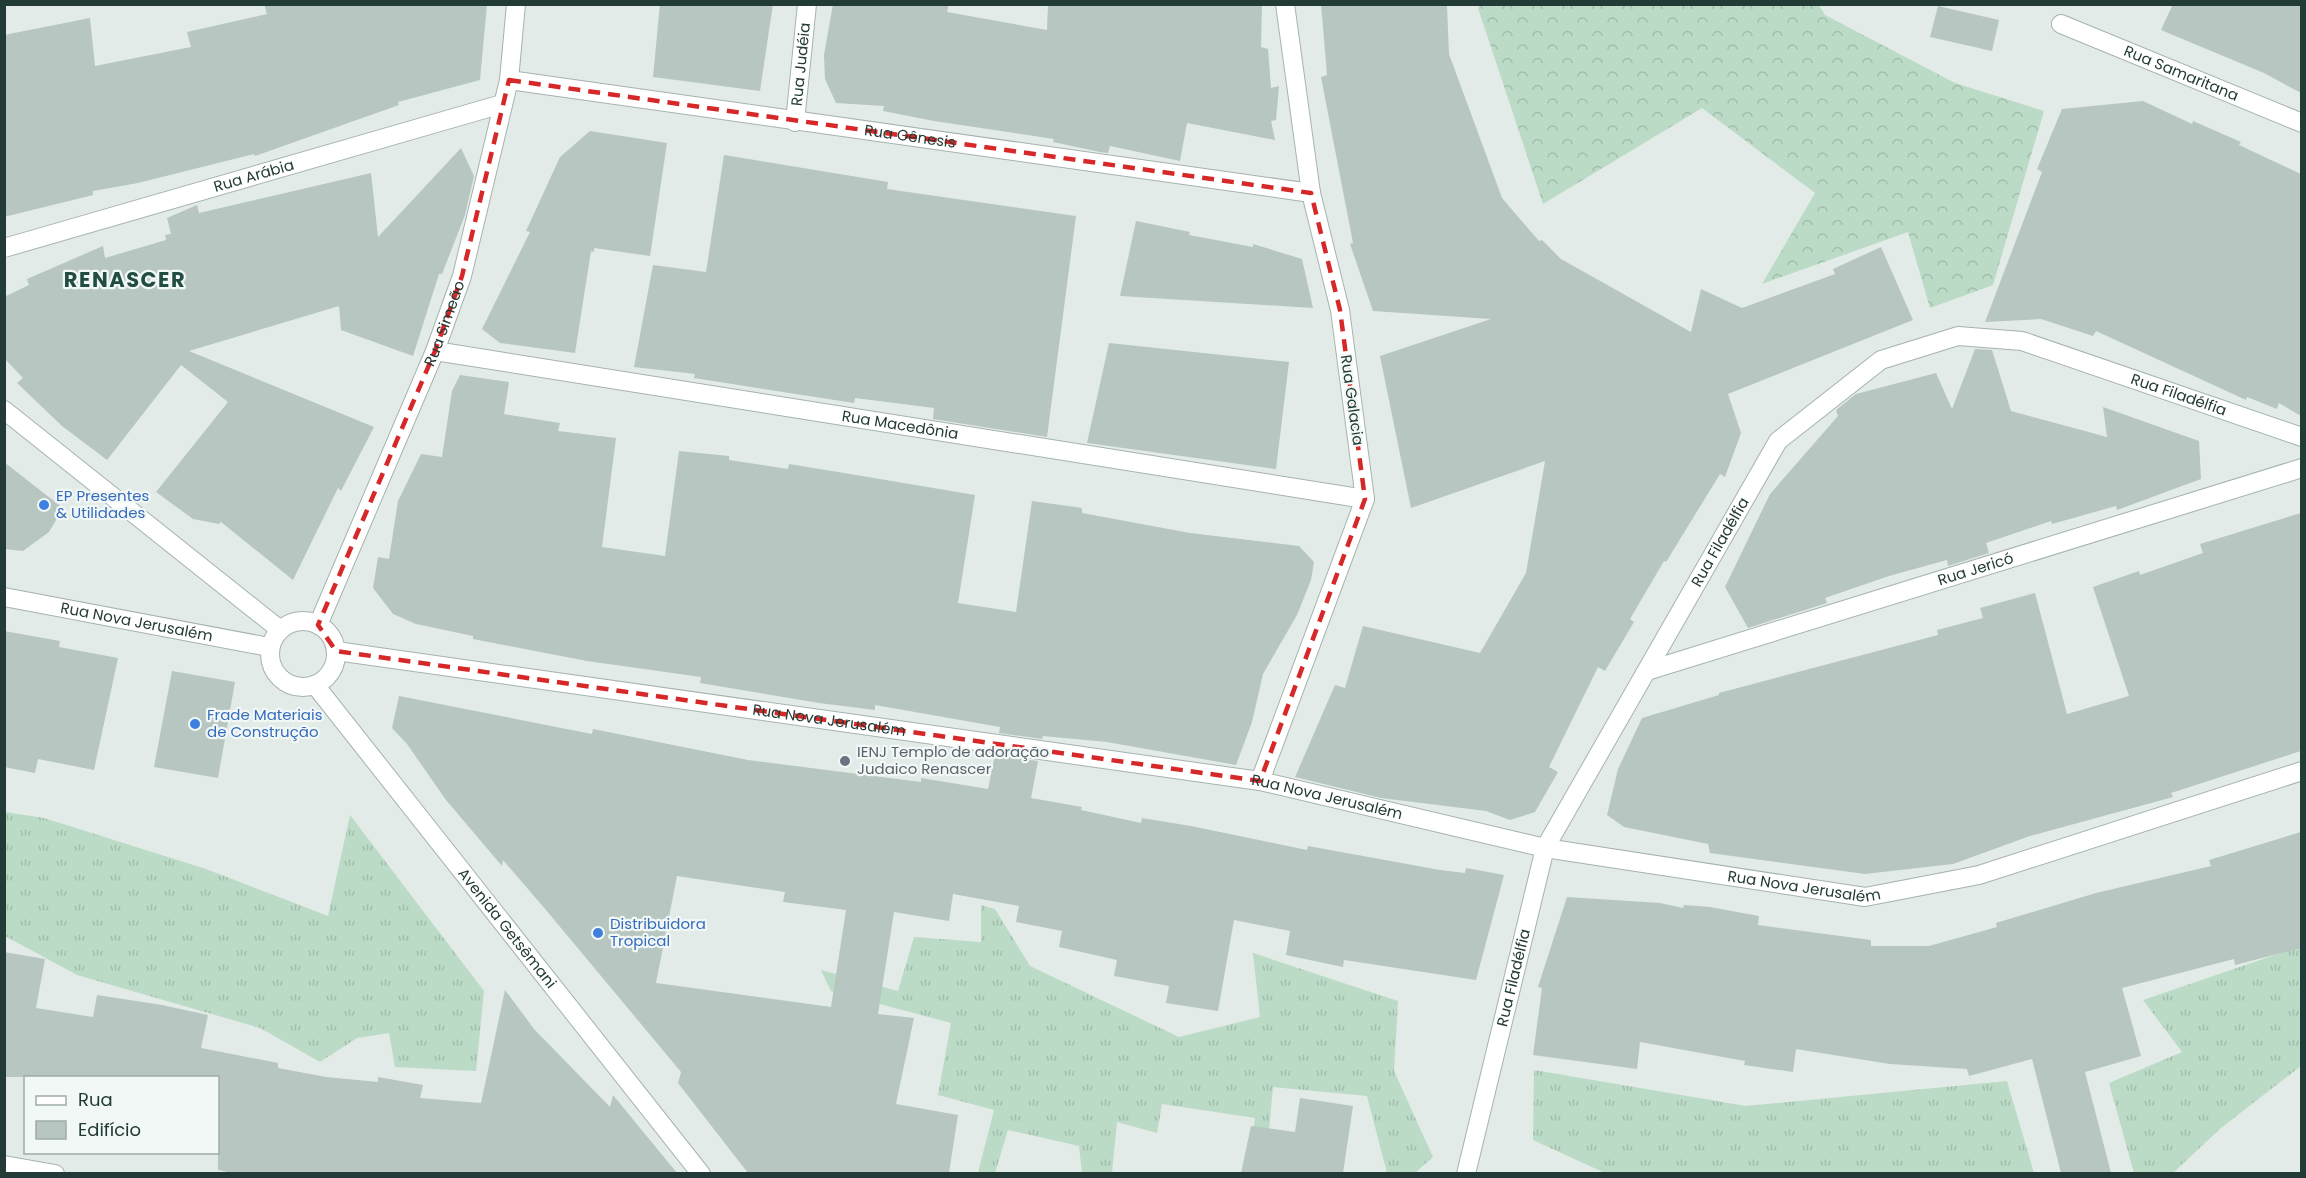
<svg xmlns="http://www.w3.org/2000/svg" width="2306" height="1178" font-family="Poppins,sans-serif">
  <defs>
    <pattern id="grass-tufts" width="24" height="20" patternUnits="userSpaceOnUse" patternTransform="scale(1.5)"><rect width="24" height="20" fill="#bcdbc6"/><path d="M3 7l-1-3M5 7V3M7 7l1-3M15 17l-1-3M17 17v-4M19 17l1-3" fill="none" stroke="#a1bdab"/></pattern>
    <pattern id="forest-crowns" width="20" height="18" patternUnits="userSpaceOnUse" patternTransform="scale(1.5)"><rect width="20" height="18" fill="#bcdbc6"/><path d="M2 6a3 3 0 1 1 6 0M12 15a3 3 0 1 1 6 0" fill="none" stroke="#a1bdab"/></pattern>
  </defs>
  <rect width="100%" height="100%" fill="#e2ebe7"/>
  <path fill="url(#grass-tufts)" d="M 5,812 L 44,818 L 206,869 L 328,916 L 350,815 L 484,991 L 476,1071 L 395,1067 L 389,1033 L 357,1038 L 320,1062 L 260,1028 L 77,975 L 5,936 Z
    M 981,905 L 995,909 L 1030,966 L 1179,1037 L 1260,1017 L 1253,953 L 1398,1001 L 1394,1071 L 1433,1157 L 1415,1173 L 1387,1173 L 1367,1096 L 1273,1087 L 1265,1173 L 1247,1173 L 1255,1118 L 1162,1104 L 1157,1133 L 1117,1122 L 1112,1173 L 1082,1173 L 1079,1146 L 1008,1130 L 995,1173 L 978,1173 L 994,1110 L 938,1095 L 951,1023 L 831,991 L 821,970 L 898,991 L 914,937 L 981,942 Z
    M 2301,946 L 2301,1066 L 2221,1128 L 2173,1173 L 2134,1173 L 2109,1083 L 2182,1052 L 2143,1000 Z
    M 1534,1070 L 1746,1106 L 2007,1081 L 2034,1173 L 1605,1173 L 1533,1140 Z"/>
  <path fill="url(#forest-crowns)" d="M 1481,4 L 1819,5 L 1825,15 L 1955,83 L 2044,111 L 1993,285 L 1930,308 L 1908,232 L 1762,284 L 1815,193 L 1702,108 L 1543,204 L 1478,8 Z"/>
  <path fill="#b7c6c1" fill-rule="evenodd" d="M 264,4 L 487,4 L 480,80 L 398,102 L 399,105 L 255,156 L 254,154 L 138,183 L 93,191 L 93,195 L 4,217 L 4,35 L 90,18 L 95,66 L 191,47 L 187,32 L 267,14 Z
    M 660,4 L 773,4 L 760,91 L 653,77 Z
    M 833,4 L 949,4 L 947,12 L 1047,30 L 1048,4 L 1262,4 L 1261,47 L 1268,49 L 1271,88 L 1279,86 L 1276,120 L 1271,121 L 1275,140 L 1187,123 L 1180,161 L 1110,146 L 1108,153 L 1100,152 L 1053,142 L 1054,139 L 934,121 L 883,111 L 884,106 L 836,103 L 825,79 L 824,55 Z
    M 1321,4 L 1447,6 L 1449,54 L 1502,198 L 1539,241 L 1542,240 L 1561,259 L 1691,332 L 1701,289 L 1742,308 L 1835,274 L 1833,269 L 1881,247 L 1913,320 L 1728,394 L 1741,433 L 1725,477 L 1720,474 L 1666,562 L 1664,561 L 1630,619 L 1634,622 L 1605,671 L 1598,667 L 1549,767 L 1558,772 L 1535,812 L 1510,820 L 1486,811 L 1381,798 L 1295,777 L 1335,685 L 1345,688 L 1363,626 L 1480,653 L 1526,573 L 1545,461 L 1411,508 L 1380,356 L 1491,319 L 1373,311 L 1350,244 L 1353,243 L 1321,77 L 1327,75 Z
    M 2173,4 L 2301,4 L 2301,93 L 2264,73 L 2161,30 Z
    M 1938,6 L 1999,20 L 1992,51 L 1930,37 Z
    M 2143,101 L 2192,124 L 2193,121 L 2241,142 L 2239,145 L 2301,174 L 2301,416 L 2279,403 L 2277,409 L 2247,397 L 2246,400 L 2096,331 L 2093,336 L 2041,319 L 1985,322 L 2042,172 L 2037,169 L 2062,109 Z
    M 590,131 L 667,143 L 650,256 L 594,248 L 594,252 L 591,251 L 575,353 L 500,343 L 482,329 L 530,232 L 526,231 L 560,157 Z
    M 461,148 L 474,176 L 465,215 L 442,274 L 439,274 L 413,356 L 341,330 L 339,306 L 189,351 L 374,427 L 341,491 L 338,488 L 293,580 L 221,522 L 219,524 L 193,519 L 156,492 L 228,402 L 181,365 L 107,460 L 62,426 L 17,383 L 23,378 L 4,358 L 4,297 L 29,285 L 27,279 L 103,246 L 105,258 L 166,240 L 165,235 L 171,234 L 167,218 L 197,205 L 199,213 L 371,173 L 378,237 Z
    M 724,155 L 888,182 L 887,189 L 1076,216 L 1047,437 L 933,419 L 934,408 L 855,398 L 854,403 L 694,378 L 695,374 L 634,367 L 653,265 L 706,272 Z
    M 1136,221 L 1190,232 L 1189,235 L 1253,247 L 1253,244 L 1302,259 L 1313,308 L 1120,296 Z
    M 1109,343 L 1289,362 L 1276,469 L 1087,443 Z
    M 1975,349 L 1992,350 L 2011,411 L 2107,437 L 2103,407 L 2199,441 L 2201,479 L 2117,510 L 2116,506 L 2052,524 L 2051,521 L 1986,543 L 1989,553 L 1948,566 L 1947,560 L 1889,576 L 1825,598 L 1827,603 L 1748,628 L 1725,587 L 1770,494 L 1838,416 L 1836,410 L 1856,394 L 1936,373 L 1952,409 Z
    M 460,375 L 509,382 L 504,414 L 560,423 L 558,431 L 616,438 L 602,547 L 665,556 L 679,451 L 729,456 L 729,460 L 788,469 L 789,464 L 838,472 L 975,495 L 958,603 L 1016,612 L 1032,501 L 1082,508 L 1082,513 L 1190,533 L 1299,546 L 1314,562 L 1311,580 L 1297,615 L 1263,674 L 1252,722 L 1236,765 L 1107,742 L 1043,736 L 1042,739 L 999,733 L 1000,727 L 875,705 L 875,710 L 819,703 L 700,683 L 701,677 L 587,661 L 473,639 L 473,636 L 416,624 L 393,614 L 373,588 L 378,557 L 389,559 L 398,501 L 421,454 L 442,457 L 452,391 Z
    M 4,462 L 63,508 L 49,532 L 23,551 L 4,549 Z
    M 2301,513 L 2301,751 L 2171,793 L 2173,797 L 2030,836 L 1953,864 L 1865,874 L 1710,853 L 1708,844 L 1624,827 L 1607,815 L 1618,769 L 1642,718 L 1719,695 L 1719,693 L 1938,635 L 1937,630 L 1983,618 L 1980,608 L 2035,593 L 2067,714 L 2129,696 L 2093,587 L 2139,571 L 2140,575 L 2203,553 L 2200,544 Z
    M 4,631 L 60,641 L 59,647 L 118,658 L 94,770 L 38,759 L 35,773 L 4,767 Z
    M 172,671 L 235,682 L 218,778 L 154,767 Z
    M 399,696 L 592,734 L 593,729 L 748,760 L 921,782 L 921,778 L 988,789 L 995,755 L 1038,761 L 1031,798 L 1082,807 L 1081,810 L 1141,823 L 1142,818 L 1191,826 L 1307,850 L 1308,846 L 1440,870 L 1465,873 L 1466,868 L 1504,875 L 1476,980 L 1344,960 L 1343,967 L 1286,955 L 1290,931 L 1234,920 L 1218,1011 L 1166,1003 L 1169,986 L 1114,976 L 1117,960 L 1059,947 L 1062,931 L 1016,922 L 1019,906 L 953,894 L 949,921 L 894,912 L 878,1014 L 914,1018 L 896,1104 L 958,1115 L 949,1173 L 748,1173 L 678,1083 L 681,1072 L 546,910 L 503,860 L 502,866 L 446,800 L 407,744 L 392,728 ZM 677,876 L 785,892 L 783,902 L 846,910 L 831,1007 L 656,983 Z
    M 2301,832 L 2301,948 L 2235,965 L 2234,959 L 2122,988 L 2141,1056 L 2085,1072 L 2111,1173 L 2061,1173 L 2032,1059 L 1969,1076 L 1967,1069 L 1890,1064 L 1796,1049 L 1793,1072 L 1744,1065 L 1745,1061 L 1640,1042 L 1637,1069 L 1533,1055 L 1542,988 L 1538,987 L 1567,897 L 1660,903 L 1683,908 L 1684,905 L 1710,907 L 1759,916 L 1758,925 L 1871,940 L 1871,946 L 1929,946 L 1997,927 L 1996,923 L 2096,893 L 2211,866 L 2209,860 Z
    M 4,952 L 45,959 L 36,1008 L 93,1017 L 97,995 L 162,1005 L 208,1015 L 201,1048 L 278,1063 L 278,1068 L 326,1077 L 378,1082 L 378,1077 L 423,1085 L 420,1098 L 481,1103 L 505,990 L 534,1029 L 610,1107 L 613,1095 L 677,1173 L 233,1173 L 218,1170 L 218,1077 L 4,1077 Z
    M 1300,1098 L 1353,1106 L 1343,1173 L 1241,1173 L 1251,1126 L 1295,1132 Z"/>
  <g fill="none" stroke-linecap="round" stroke-linejoin="round">
    <g stroke="#a5b3ae" stroke-width="20">
      <g id="minor">
        <path id="s1" d="M 2061,24 L 2302,123"/>
        <path id="s2" d="M 509,80 L 1311,193"/>
        <path id="s3" d="M 795,122 L 807,4"/>
        <path id="s4" d="M 4,248 L 502,104"/>
        <path id="s5" d="M 435,351 L 1365,499"/>
        <path d="M 4,410 L 279,629"/>
        <path id="s6" d="M 4,597 L 269,647"/>
        <circle cx="303" cy="654" r="33"/>
        <path id="s7" d="M 318,625 L 435,351 L 462,276 L 509,80 L 516,4"/>
        <path id="s8" d="M 336,651 L 1260,781 L 1545,848 L 1865,897 L 1979,875 L 2302,771"/>
        <path id="s9" d="M 1647,671 L 2302,468"/>
        <path id="s10" d="M 315,685 L 701,1174"/>
        <path d="M 1260,781 L 1365,499 L 1340,310 L 1311,193 L 1285,4"/>
        <path d="M 4,1165 L 55,1174"/>
        <path id="s11" d="M 1466,1174 L 1545,848 L 1778,441 L 1881,360 L 1958,336 L 2022,341 L 2302,437"/>
      </g>
    </g>
    <use href="#minor" stroke="#fff" stroke-width="18"/>
  </g>
  <path fill="none" stroke="#d62828" stroke-width="4.5" stroke-dasharray="12 8" stroke-linejoin="round" d="M 509,80 L 1311,193 L 1340,310 L 1365,499 L 1260,781 L 336,651 L 318,625 L 435,351 L 462,276 Z"/>
  <g fill="#3f7fe0" stroke="#f2f8f5" stroke-width="2">
    <circle cx="44" cy="505" r="6"/>
    <circle cx="195" cy="724" r="6"/>
    <circle cx="598" cy="933" r="6"/>
  </g>
  <circle fill="#6b7280" stroke="#f2f8f5" stroke-width="2" cx="845" cy="761" r="6"/>
  <g text-anchor="middle" stroke-width="4.5" stroke-linejoin="round" paint-order="stroke">
    <g font-size="15" fill="#233b36" stroke="#f2f8f5">
      <text dy="5" stroke="none"><textPath href="#s3" startOffset="58">Rua Judéia</textPath></text>
      <text dy="5" stroke="none"><textPath href="#s1" startOffset="130">Rua Samaritana</textPath></text>
      <text dy="5" stroke="none"><textPath href="#s2" startOffset="405">Rua Gênesis</textPath></text>
      <text dy="5" stroke="none"><textPath href="#s4" startOffset="260">Rua Arábia</textPath></text>
      <text dy="5" stroke="none"><textPath href="#s7" startOffset="327">Rua Simeão</textPath></text>
      <text dy="5" stroke="none"><textPath href="#s11" startOffset="1246">Rua Filadélfia</textPath></text>
      <text transform="translate(1352 400) rotate(82)" y="5">Rua Galacia</text>
      <text dy="5" stroke="none"><textPath href="#s5" startOffset="471">Rua Macedônia</textPath></text>
      <text dy="5" stroke="none"><textPath href="#s11" startOffset="688">Rua Filadélfia</textPath></text>
      <text dy="5" stroke="none"><textPath href="#s9" startOffset="344">Rua Jericó</textPath></text>
      <text dy="5" stroke="none"><textPath href="#s6" startOffset="135">Rua Nova Jerusalém</textPath></text>
      <text dy="5" stroke="none"><textPath href="#s8" startOffset="498">Rua Nova Jerusalém</textPath></text>
      <text dy="5" stroke="none"><textPath href="#s8" startOffset="1002">Rua Nova Jerusalém</textPath></text>
      <text dy="5" stroke="none"><textPath href="#s8" startOffset="1488">Rua Nova Jerusalém</textPath></text>
      <text dy="5" stroke="none"><textPath href="#s10" startOffset="310">Avenida Getsêmani</textPath></text>
      <text dy="5" stroke="none"><textPath href="#s11" startOffset="202">Rua Filadélfia</textPath></text>
    </g>
    <g font-size="15" fill="#366cbe" stroke="#f2f8f5" text-anchor="start">
      <text x="56" y="501">EP Presentes<tspan x="56" dy="17">&amp; Utilidades</tspan></text>
      <text x="207" y="720">Frade Materiais<tspan x="207" dy="17">de Construção</tspan></text>
      <text x="610" y="929">Distribuidora<tspan x="610" dy="17">Tropical</tspan></text>
    </g>
    <g font-size="15" fill="#5b616d" stroke="#f2f8f5" text-anchor="start">
      <text x="857" y="757">IENJ Templo de adoração<tspan x="857" dy="17">Judaico Renascer</tspan></text>
    </g>
    <g font-size="21" font-weight="bold" letter-spacing="1.5" fill="#204c43" stroke="#f2f8f5">
      <text x="125" y="287">RENASCER</text>
    </g>
  </g>
  <rect width="2306" height="1178" fill="none" stroke="#233b36" stroke-width="12"/>
  <rect x="24" y="1076" width="195" height="78" fill="#f2f8f5" stroke="#9faca9" stroke-width="1.5"/>
  <rect x="36" y="1096" width="30" height="9" fill="#ffffff" stroke="#9faca9" stroke-width="1.5"/>
  <text x="78" y="1106" font-size="18" fill="#233b36">Rua</text>
  <rect x="36" y="1121" width="30" height="18" fill="#b7c6c1" stroke="#9faca9" stroke-width="1.5"/>
  <text x="78" y="1136" font-size="18" fill="#233b36">Edifício</text>
</svg>
